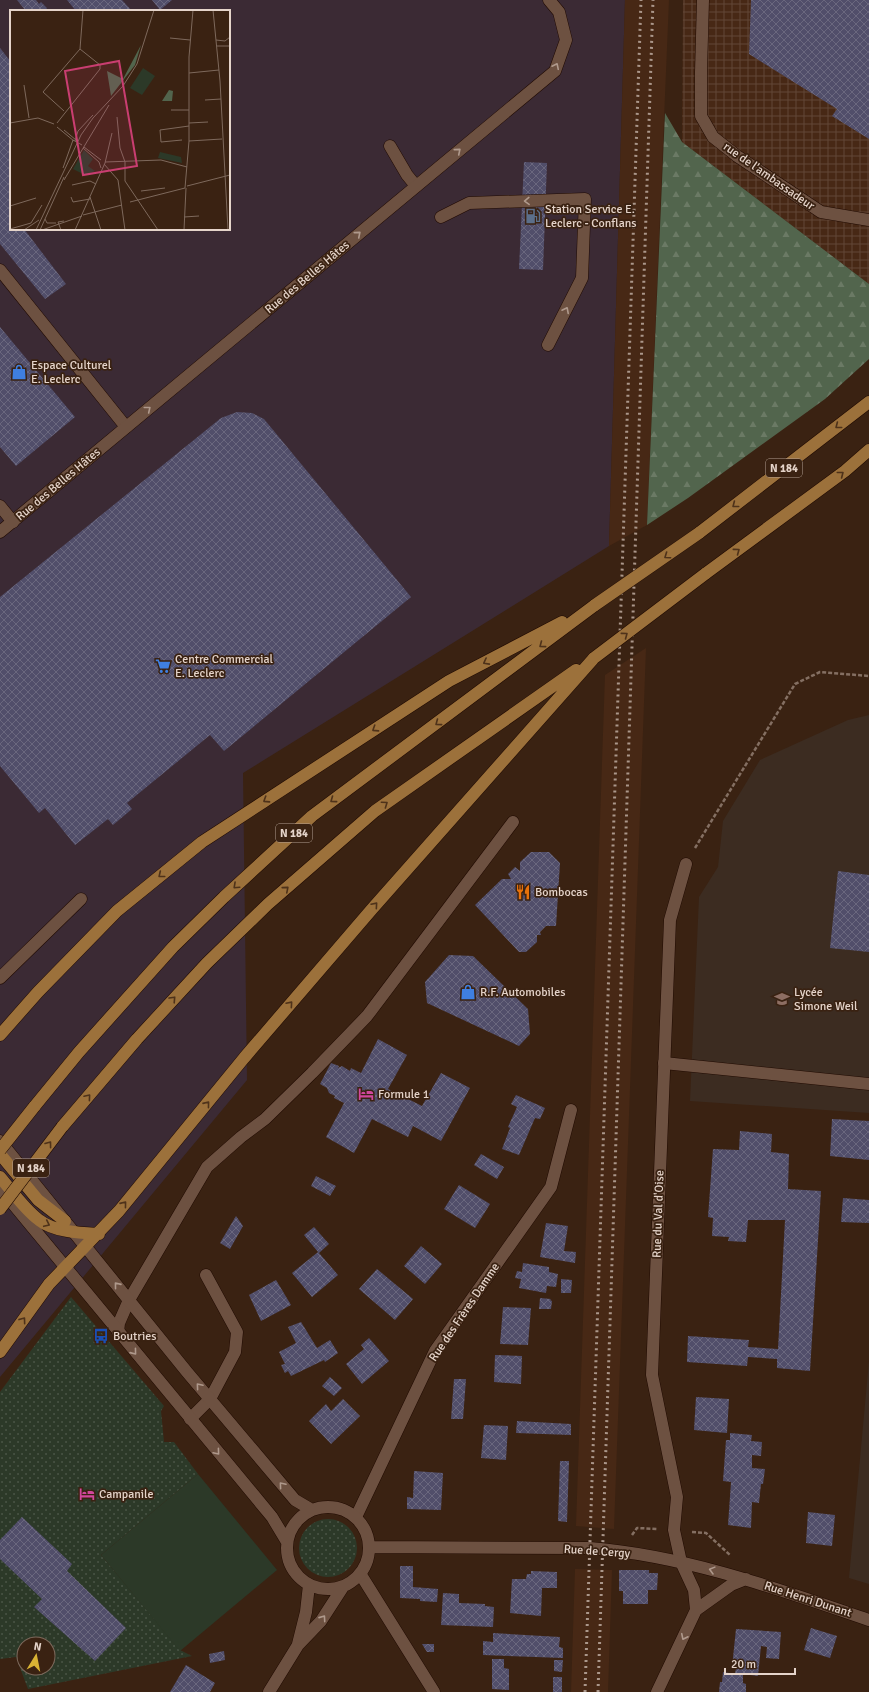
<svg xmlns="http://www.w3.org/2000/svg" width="869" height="1692" font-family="Signika,sans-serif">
  <defs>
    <pattern id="industrial-grid" width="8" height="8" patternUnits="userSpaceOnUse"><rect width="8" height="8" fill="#472815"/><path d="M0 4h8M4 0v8" fill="none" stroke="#614636"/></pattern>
    <pattern id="grass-dots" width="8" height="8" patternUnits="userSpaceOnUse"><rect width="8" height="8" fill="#2c3928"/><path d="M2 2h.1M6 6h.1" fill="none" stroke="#4a5546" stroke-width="1.8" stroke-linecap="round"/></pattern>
    <pattern id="forest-firs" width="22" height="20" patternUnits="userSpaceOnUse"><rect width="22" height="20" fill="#52654d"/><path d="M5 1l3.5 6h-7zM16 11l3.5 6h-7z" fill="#6b7a65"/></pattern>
    <pattern id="building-cross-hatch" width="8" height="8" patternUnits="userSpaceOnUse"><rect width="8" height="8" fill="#514e6a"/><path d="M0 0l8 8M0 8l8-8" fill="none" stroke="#6a677e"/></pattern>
  </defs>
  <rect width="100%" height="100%" fill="#3a2212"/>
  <path fill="#3b2a34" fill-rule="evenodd" d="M 0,0 L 625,0 L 609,546 L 243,773 L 247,1080 L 0,1377 ZM 11,11 L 229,11 L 229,229 L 11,229 Z"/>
  <path fill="url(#industrial-grid)" d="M 683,0 L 869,0 L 869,284 L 682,142 Z"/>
  <path fill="#3c2c21" d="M 869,715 L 869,1113 L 690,1101 L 699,897 L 718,867 L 723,821 L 760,760 L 848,720 Z
    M 869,1361 L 869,1584 L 849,1578 Z"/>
  <path fill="#472815" d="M 625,0 L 669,0 L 647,525 L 609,546 Z
    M 646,648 L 614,1529 L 576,1526 L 605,675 Z
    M 575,1569 L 612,1570 L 608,1692 L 571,1692 Z"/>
  <path fill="url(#grass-dots)" fill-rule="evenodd" d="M 71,1297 L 164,1406 L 161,1411 L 164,1442 L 174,1442 L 198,1474 L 101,1555 L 180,1650 L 192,1656 L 28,1689 L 16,1657 L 0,1659 L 0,1392 ZM 24,1644 L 48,1644 L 48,1668 L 24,1668 Z
    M299 1548a29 29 0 1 1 58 0a29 29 0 1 1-58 0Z"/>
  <path fill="url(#forest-firs)" d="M 665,113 L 682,142 L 869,284 L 869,359 L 825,399 L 688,498 L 647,525 Z"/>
  <path fill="#2c3928" d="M 198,1474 L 277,1570 L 180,1651 L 101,1555 Z"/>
  <path fill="url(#building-cross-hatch)" d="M 17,0 L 36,0 L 39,4 L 41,2 L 47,8 L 45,11 L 26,11 Z
    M 67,0 L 122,0 L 132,11 L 76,11 Z
    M 152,0 L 172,0 L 160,10 Z
    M 751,0 L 869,0 L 869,139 L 832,116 L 837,109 L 749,54 Z
    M 0,48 L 11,62 L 11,229 L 24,229 L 66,284 L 45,299 L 0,244 Z
    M 524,162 L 547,163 L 543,270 L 519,269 Z
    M 0,327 L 75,417 L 16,466 L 0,447 Z
    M 237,412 L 252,413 L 264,419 L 411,597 L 224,751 L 210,735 L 127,803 L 132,809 L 113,825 L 108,819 L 75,845 L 45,808 L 39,813 L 0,766 L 0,597 L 221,418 Z
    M 531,852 L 549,852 L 560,863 L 556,926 L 546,926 L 540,932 L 541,935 L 537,935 L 537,942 L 526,952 L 519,952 L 475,905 L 502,879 L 511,879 L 508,874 L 515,867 L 520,871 L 520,862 Z
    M 838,871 L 869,875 L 869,952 L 830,948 Z
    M 449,955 L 473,956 L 528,1009 L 530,1034 L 519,1046 L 427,1003 L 425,982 Z
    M 378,1039 L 407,1055 L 388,1089 L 422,1106 L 441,1073 L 470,1088 L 441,1141 L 413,1126 L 408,1137 L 372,1119 L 354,1153 L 326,1137 L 344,1103 L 334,1098 L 335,1096 L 329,1093 L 327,1088 L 320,1084 L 331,1063 L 339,1066 L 338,1068 L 342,1066 L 350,1071 L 351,1068 L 361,1073 Z
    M 516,1095 L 545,1108 L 540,1119 L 535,1118 L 519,1155 L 502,1149 L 510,1128 L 508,1127 L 517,1107 L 511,1104 Z
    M 832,1119 L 869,1121 L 869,1160 L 830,1156 Z
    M 740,1131 L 772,1134 L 771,1152 L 789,1154 L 788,1189 L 821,1191 L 810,1371 L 777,1368 L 777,1359 L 748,1357 L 747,1366 L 687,1362 L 688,1336 L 749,1340 L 748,1347 L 778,1349 L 785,1220 L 748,1220 L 746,1242 L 728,1241 L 729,1237 L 712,1236 L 713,1218 L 708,1217 L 713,1149 L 739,1150 Z
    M 481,1154 L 504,1167 L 497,1179 L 474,1165 Z
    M 316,1176 L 336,1186 L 330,1196 L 311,1186 Z
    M 459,1185 L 490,1204 L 475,1228 L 444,1209 Z
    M 843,1198 L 869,1200 L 869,1223 L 841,1222 Z
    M 236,1216 L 243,1226 L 230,1249 L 220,1243 Z
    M 546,1223 L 568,1226 L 564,1251 L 576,1252 L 575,1263 L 540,1257 Z
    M 314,1227 L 329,1244 L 319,1253 L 338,1275 L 312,1297 L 292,1273 L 318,1252 L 304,1235 Z
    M 421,1246 L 442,1264 L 425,1284 L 404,1266 Z
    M 523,1263 L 549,1267 L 549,1272 L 558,1274 L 556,1287 L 547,1286 L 546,1293 L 519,1288 L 521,1279 L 515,1278 L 517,1271 L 522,1272 Z
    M 377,1269 L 413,1299 L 395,1320 L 359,1289 Z
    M 561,1279 L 572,1280 L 571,1293 L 561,1293 Z
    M 276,1280 L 291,1305 L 261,1321 L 249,1295 Z
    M 540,1298 L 551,1299 L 550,1300 L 552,1301 L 551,1309 L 539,1309 Z
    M 503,1307 L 531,1308 L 528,1345 L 500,1344 Z
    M 301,1322 L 317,1348 L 330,1340 L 338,1353 L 325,1362 L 324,1360 L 291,1376 L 288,1371 L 285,1373 L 281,1365 L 285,1364 L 279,1352 L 296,1343 L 288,1327 Z
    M 369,1338 L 389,1361 L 362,1384 L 346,1364 L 364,1349 L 361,1345 Z
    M 495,1355 L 522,1356 L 521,1384 L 494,1382 Z
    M 330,1377 L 342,1388 L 334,1396 L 322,1386 Z
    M 454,1379 L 466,1379 L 463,1419 L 451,1419 Z
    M 696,1397 L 729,1399 L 727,1433 L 694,1430 Z
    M 343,1399 L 360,1416 L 331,1444 L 309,1421 L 326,1404 L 331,1411 Z
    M 517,1421 L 571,1424 L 571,1435 L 516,1433 Z
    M 484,1425 L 508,1426 L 506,1460 L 481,1458 Z
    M 730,1433 L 752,1435 L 751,1441 L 762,1442 L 761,1456 L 752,1455 L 752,1468 L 765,1469 L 763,1484 L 761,1484 L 759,1503 L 752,1502 L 751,1528 L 728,1525 L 731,1482 L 723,1481 L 726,1440 L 730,1440 Z
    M 560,1461 L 569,1461 L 567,1522 L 558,1521 Z
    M 414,1471 L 443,1473 L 441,1510 L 407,1509 L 407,1497 L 413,1498 Z
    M 808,1512 L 835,1515 L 832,1546 L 806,1543 Z
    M 22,1517 L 72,1564 L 67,1571 L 126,1628 L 95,1661 L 34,1607 L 42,1599 L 0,1559 L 0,1540 Z
    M 400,1566 L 413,1566 L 413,1587 L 438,1589 L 437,1602 L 420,1601 L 420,1599 L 400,1598 Z
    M 619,1570 L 649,1570 L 649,1573 L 658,1573 L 657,1590 L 648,1590 L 648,1604 L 623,1604 L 623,1591 L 619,1591 Z
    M 531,1571 L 557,1572 L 557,1588 L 542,1588 L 541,1616 L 510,1613 L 512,1579 L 526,1579 L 527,1574 L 531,1574 Z
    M 443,1593 L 459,1594 L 459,1603 L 485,1604 L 485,1606 L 494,1607 L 493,1627 L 441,1625 Z
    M 811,1628 L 837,1636 L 830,1658 L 804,1650 Z
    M 736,1629 L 781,1632 L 779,1659 L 766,1658 L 767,1647 L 761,1646 L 758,1676 L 743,1674 L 743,1683 L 746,1684 L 746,1692 L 719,1692 L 720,1682 L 722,1682 L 723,1672 L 735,1674 L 736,1668 L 732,1667 Z
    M 493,1633 L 560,1637 L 559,1647 L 563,1648 L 563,1658 L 483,1655 L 483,1641 L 493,1642 Z
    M 422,1644 L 434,1644 L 434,1652 L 427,1652 Z
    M 224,1651 L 225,1660 L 210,1663 L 209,1654 Z
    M 492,1659 L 504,1659 L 504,1668 L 509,1669 L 509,1690 L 492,1689 Z
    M 554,1660 L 563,1660 L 562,1672 L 554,1671 Z
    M 186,1665 L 215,1683 L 210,1692 L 170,1692 Z
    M 553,1677 L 562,1677 L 562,1692 L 553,1692 Z"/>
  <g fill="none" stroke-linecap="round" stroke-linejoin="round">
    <g stroke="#200a00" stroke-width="13">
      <path id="service" d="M 703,0 L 701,72 L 701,116 L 713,137 L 737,156 L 821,212 L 869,220
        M 390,146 L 407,175 L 416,186
        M 441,217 L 469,203 L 585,199 L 582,278 L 548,345
        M 0,270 L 126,427
        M 0,506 L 13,522
        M 0,978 L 81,899
        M 664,1063 L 869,1084
        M 118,1332 L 119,1323 L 129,1300 L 207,1167 L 241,1137 L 265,1119 L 312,1073 L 367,1016 L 513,822
        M 190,1419 L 210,1399 L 235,1352 L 237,1332 L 206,1275"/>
    </g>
    <g stroke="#200a00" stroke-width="13">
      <path id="minor" d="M 0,532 L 555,71 L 566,40 L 559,12 L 549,0
        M 356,1517 L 435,1351 L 551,1187 L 571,1110
        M 681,1562 L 674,1530 L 677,1497 L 652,1375 L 670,920 L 686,864
        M 361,1575 L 434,1692"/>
    </g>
    <g stroke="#200a00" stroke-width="13">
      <path id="tertiary" d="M 0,1141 L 187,1372 L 295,1500 L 312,1510
        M 0,1188 L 272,1517 L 287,1542
        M287 1548a41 41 0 1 1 82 0a41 41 0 1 1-82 0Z
        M 370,1547 L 590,1548 C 687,1556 778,1589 869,1620
        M 696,1610 L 731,1585 L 746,1579
        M 298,1644 L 306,1612 L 309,1585
        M 269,1692 L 298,1645 L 321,1621 L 343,1587
        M 657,1692 L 696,1610 L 694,1590 L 681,1562"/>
    </g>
    <g stroke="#200a00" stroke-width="13">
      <path id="primary" d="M 699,533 L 869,402
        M 705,574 L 845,471 L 869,450
        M 0,1035 L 38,992 L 117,911 L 202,842 L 449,681 L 562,622
        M 34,1107 L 79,1052 L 173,947 L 224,897 L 312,816 L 595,605
        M 62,1127 L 137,1039 L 207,963 L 268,904 L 375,811 L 576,670
        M 0,1154 L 38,1200 L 65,1221
        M 0,1177 C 12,1191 24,1209 39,1220 C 54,1232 80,1233 99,1234
        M 0,1352 L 49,1284 L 119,1211 L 244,1058 L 372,909 L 594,658"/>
    </g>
    <path stroke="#846f62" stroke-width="2.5" stroke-dasharray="4 2" stroke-linecap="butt" d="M 695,848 L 795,684 L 820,672 L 869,676
      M 692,1532 L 706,1533 L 730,1555
      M 632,1535 L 637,1528 L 657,1529"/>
    <use href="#service" stroke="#6d5141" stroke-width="12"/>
    <use href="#minor" stroke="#6d5141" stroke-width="12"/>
    <use href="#tertiary" stroke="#6d5141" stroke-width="12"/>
    <use href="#primary" stroke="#9c713b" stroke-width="12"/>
    <path stroke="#ab978b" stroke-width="3" stroke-dasharray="2 4" stroke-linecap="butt" d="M 585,1692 L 641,0
      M 598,1692 L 653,0"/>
    <g stroke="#200a00" stroke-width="13" stroke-linecap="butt">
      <path id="primary-bridge" d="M 595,605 L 699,533
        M 594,658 L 705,574
        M 0,1150 L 34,1107
        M 0,1209 L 62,1127"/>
    </g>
    <use href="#primary-bridge" stroke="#9c713b" stroke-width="12"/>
  </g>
  <defs><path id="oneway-chevron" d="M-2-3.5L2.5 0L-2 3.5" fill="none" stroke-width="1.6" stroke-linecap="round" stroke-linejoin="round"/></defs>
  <g stroke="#af998c">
    <use href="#oneway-chevron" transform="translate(556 66) rotate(-64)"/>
    <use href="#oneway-chevron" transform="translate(458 151) rotate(-40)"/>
    <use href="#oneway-chevron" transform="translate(527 201) rotate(178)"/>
    <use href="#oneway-chevron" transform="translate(358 234) rotate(-40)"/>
    <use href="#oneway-chevron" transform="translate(566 310) rotate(-63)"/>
    <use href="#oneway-chevron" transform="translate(148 409) rotate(-39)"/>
    <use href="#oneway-chevron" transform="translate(117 1285) rotate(-129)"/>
    <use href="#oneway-chevron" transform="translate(134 1352) rotate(51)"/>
    <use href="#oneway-chevron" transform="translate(199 1386) rotate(-130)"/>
    <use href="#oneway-chevron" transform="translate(217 1452) rotate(50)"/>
    <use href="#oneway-chevron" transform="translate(282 1485) rotate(-130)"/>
    <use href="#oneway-chevron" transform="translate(712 1570) rotate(-165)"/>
    <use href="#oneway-chevron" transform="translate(323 1618) rotate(-55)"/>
    <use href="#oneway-chevron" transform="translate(684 1637) rotate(116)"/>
  </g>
  <g stroke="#4e321a">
    <use href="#oneway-chevron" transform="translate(838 426) rotate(142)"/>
    <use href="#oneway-chevron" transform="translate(841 474) rotate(-38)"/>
    <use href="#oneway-chevron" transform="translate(735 505) rotate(142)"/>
    <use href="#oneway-chevron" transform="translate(737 551) rotate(-37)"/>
    <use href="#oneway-chevron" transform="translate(667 556) rotate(145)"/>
    <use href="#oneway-chevron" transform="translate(625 635) rotate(-37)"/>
    <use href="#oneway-chevron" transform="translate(542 645) rotate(143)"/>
    <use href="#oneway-chevron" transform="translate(486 662) rotate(152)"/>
    <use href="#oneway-chevron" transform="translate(438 723) rotate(143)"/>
    <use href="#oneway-chevron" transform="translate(375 729) rotate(147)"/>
    <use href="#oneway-chevron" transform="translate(266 800) rotate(147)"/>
    <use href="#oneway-chevron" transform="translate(333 800) rotate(144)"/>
    <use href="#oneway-chevron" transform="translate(385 804) rotate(-35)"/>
    <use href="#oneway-chevron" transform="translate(161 875) rotate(141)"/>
    <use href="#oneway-chevron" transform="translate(236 886) rotate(137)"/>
    <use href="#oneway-chevron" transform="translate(286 889) rotate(-41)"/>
    <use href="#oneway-chevron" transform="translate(375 905) rotate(-49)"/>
    <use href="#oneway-chevron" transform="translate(173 999) rotate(-47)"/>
    <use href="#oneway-chevron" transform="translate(290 1004) rotate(-49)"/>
    <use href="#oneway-chevron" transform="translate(88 1097) rotate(-50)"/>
    <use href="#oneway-chevron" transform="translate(207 1104) rotate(-51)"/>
    <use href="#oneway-chevron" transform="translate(49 1144) rotate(-53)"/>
    <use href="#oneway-chevron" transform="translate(124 1204) rotate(-51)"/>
    <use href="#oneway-chevron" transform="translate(47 1224) rotate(25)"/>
    <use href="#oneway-chevron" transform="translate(23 1320) rotate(-54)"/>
  </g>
  <defs>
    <g id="fuel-bare" transform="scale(1.2)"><path d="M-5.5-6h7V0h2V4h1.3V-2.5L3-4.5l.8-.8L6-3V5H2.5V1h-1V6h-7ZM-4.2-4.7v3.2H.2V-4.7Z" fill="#5c6f8a" stroke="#3a2212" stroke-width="2.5" paint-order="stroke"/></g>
    <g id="shop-bare" transform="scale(1.2)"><path d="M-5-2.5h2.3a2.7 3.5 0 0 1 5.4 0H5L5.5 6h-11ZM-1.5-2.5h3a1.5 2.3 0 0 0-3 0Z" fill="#3f7fe0" stroke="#3a2212" stroke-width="2.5" paint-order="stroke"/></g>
    <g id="supermarket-bare" transform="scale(1.2)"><path d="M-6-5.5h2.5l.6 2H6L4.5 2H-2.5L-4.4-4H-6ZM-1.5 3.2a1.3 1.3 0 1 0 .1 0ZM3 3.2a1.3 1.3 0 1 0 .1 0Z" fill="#3f7fe0" stroke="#3a2212" stroke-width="2.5" paint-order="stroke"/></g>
    <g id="restaurant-bare" transform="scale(1.2)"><path d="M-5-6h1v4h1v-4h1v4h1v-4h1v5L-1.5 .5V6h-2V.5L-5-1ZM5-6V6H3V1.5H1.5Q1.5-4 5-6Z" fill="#e8710a" stroke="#3a2212" stroke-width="2.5" paint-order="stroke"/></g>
    <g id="school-bare" transform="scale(1.2)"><path d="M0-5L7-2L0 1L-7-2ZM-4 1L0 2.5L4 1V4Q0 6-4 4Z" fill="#8d6e63" stroke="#3a2212" stroke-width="2.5" paint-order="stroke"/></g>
    <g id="hotel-bare" transform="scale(1.2)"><path d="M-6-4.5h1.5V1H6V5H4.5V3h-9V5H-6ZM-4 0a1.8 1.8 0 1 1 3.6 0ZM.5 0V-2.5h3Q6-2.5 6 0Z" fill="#d1479c" stroke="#3a2212" stroke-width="2.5" paint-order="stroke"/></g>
    <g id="bus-bare" transform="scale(1.2)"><path d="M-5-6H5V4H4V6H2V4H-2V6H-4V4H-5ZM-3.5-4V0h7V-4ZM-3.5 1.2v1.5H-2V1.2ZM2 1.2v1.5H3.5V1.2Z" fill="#1a4fb4" stroke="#3a2212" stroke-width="2.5" paint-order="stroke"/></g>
  </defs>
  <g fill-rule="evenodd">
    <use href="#fuel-bare" x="533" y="216"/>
    <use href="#shop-bare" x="19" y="372"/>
    <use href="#supermarket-bare" x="163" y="666"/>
    <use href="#restaurant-bare" x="523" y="892"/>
    <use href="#shop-bare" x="468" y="992"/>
    <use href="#school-bare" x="782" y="999"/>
    <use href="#hotel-bare" x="366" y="1094"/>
    <use href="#bus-bare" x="101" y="1336"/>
    <use href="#hotel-bare" x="87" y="1494"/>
  </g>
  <g text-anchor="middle" stroke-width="3.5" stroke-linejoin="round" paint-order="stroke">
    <g fill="#3a2212" stroke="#b29f93" stroke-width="1">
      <rect x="766" y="459" width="36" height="18" rx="3"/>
      <rect x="276" y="824" width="36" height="18" rx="3"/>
      <rect x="13" y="1159" width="36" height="18" rx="3"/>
    </g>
    <g font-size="11" font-weight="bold" fill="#e5d4ca">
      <text x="784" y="472">N 184</text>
      <text x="294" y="837">N 184</text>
      <text x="31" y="1172">N 184</text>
    </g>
    <g font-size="12" fill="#e5d4ca" stroke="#3a2212">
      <text transform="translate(769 176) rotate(35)" y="4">rue de l'ambassadeur</text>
      <text transform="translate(307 277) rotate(-40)" y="4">Rue des Belles Hâtes</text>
      <text transform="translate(58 484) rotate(-40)" y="4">Rue des Belles Hâtes</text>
      <text transform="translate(658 1214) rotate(-88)" y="4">Rue du Val d'Oise</text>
      <text transform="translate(464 1312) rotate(-56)" y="4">Rue des Frères Damme</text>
      <text transform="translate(597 1551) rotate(4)" y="4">Rue de Cergy</text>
      <text transform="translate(808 1599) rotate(18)" y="4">Rue Henri Dunant</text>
    </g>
    <g font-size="12" fill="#e5d4ca" stroke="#3a2212" text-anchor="start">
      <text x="545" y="213">Station Service E.<tspan x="545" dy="14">Leclerc - Conflans</tspan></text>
      <text x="31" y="369">Espace Culturel<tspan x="31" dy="14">E. Leclerc</tspan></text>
      <text x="175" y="663">Centre Commercial<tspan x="175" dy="14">E. Leclerc</tspan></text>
      <text x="535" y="896">Bombocas</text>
      <text x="480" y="996">R.F. Automobiles</text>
      <text x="794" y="996">Lycée<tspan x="794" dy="14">Simone Weil</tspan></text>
      <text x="378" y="1098">Formule 1</text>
      <text x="113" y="1340">Boutries</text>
      <text x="99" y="1498">Campanile</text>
    </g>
  </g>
  <g transform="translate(10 10)">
    <rect width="220" height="220" fill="#3a2212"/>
    <path d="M 74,140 L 83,149 L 78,156 L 85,161 L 75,165 L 63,159 Z" fill="#2c3928"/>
    <path d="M 131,35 L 125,55 L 101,86 L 97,61 L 113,69 ZM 159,80 L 163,81 L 162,91 L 152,91 Z" fill="#52654d"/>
    <path d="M 150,142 L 171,147 L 172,153 L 148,148 Z" fill="#2c3928"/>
    <path d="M 133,58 L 145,66 L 132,85 L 120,78 Z" fill="#2c3928"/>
    <path fill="none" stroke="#7e695c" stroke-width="1" d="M 203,0 L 210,71 L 218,220M 160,28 L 180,30M 206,30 L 215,31 L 220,27M 207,36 L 220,36M 179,63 L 209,60M 14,75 L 19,108M 195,90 L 211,89M 161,100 L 179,100M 54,101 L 33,82 L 70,39 L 73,0M 107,107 L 110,138 L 115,152 L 115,171 L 148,220M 0,113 L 28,108 L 44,114M 47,113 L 90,59 L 90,55 L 70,39M 179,113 L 198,112M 47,117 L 64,131M 54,120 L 66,130M 172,130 L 151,132 L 150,120 L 179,116M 65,131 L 68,121 L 83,105M 179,131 L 212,129M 74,137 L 91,150M 73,138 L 89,152 L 91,158M 95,152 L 151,150 L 177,157M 94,154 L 108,170 L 115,220M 53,158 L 63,130 L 72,135M 54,170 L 99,95M 62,175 L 80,171 L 86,174M 177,176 L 220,165M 175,178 L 179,131 L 179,47 L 183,0M 131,181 L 155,178M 61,187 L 63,192 L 80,189M 80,187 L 91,220M 120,192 L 175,178M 0,196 L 26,188M 73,205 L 112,195M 174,207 L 189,206M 35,209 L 37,213 L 46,213M 49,214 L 72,206M 0,219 L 21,213 L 32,195M 14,220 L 29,210M 26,220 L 71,125 L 83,108 L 113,76 L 127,54 L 144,0M 30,220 L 54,167M 32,220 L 49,214M 51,220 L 48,212 L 54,211M 65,220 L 95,153 L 102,123M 174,220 L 176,178"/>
    <path fill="#c93e71" fill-opacity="0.15" stroke="#c93e71" stroke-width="2" d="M 109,51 L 127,156 L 73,165 L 55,61 Z"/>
    <rect width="220" height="220" fill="none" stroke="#e5d4ca" stroke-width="2"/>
  </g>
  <g transform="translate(36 1656) rotate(10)"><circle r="19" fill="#3a2212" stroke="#7e695c"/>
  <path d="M0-3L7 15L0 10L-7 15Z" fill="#d9b334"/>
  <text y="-6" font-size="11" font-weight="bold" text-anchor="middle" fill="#e5d4ca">N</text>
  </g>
  <path d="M725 1668v6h70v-6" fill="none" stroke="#e5d4ca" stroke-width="2"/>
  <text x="731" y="1668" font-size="12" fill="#e5d4ca" stroke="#3a2212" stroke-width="3" paint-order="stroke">20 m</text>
</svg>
